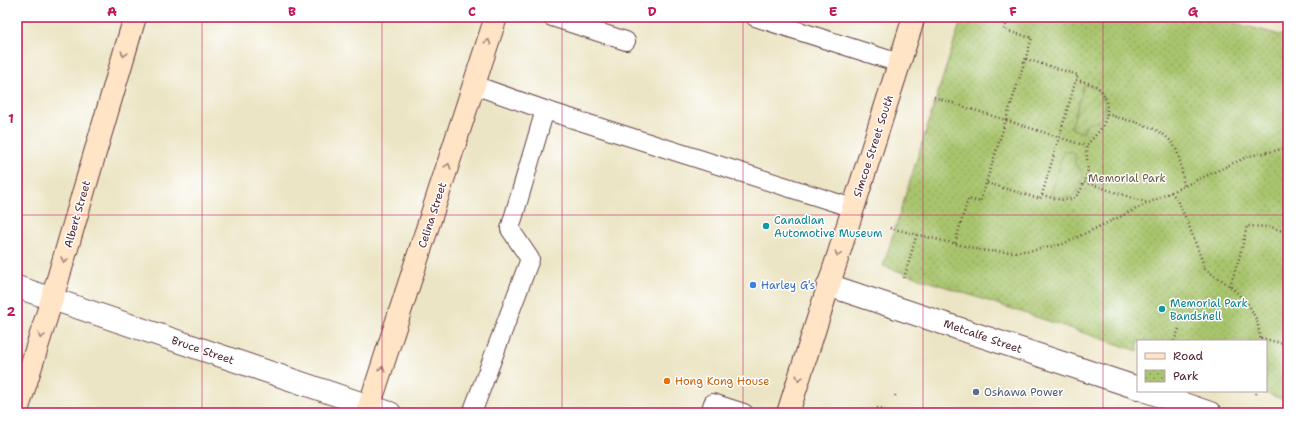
<svg xmlns="http://www.w3.org/2000/svg" width="1305" height="430" font-family="'Shantell Sans',sans-serif">
  <defs>
    <pattern id="park-dots" width="8" height="8" patternUnits="userSpaceOnUse"><rect width="8" height="8" fill="#a8c56d"/><path d="M2 2h.1M6 6h.1" fill="none" stroke="#8b9f5a" stroke-width="1.8" stroke-linecap="round"/></pattern>
    <pattern id="garden-furrows" width="10" height="10" patternUnits="userSpaceOnUse"><rect width="10" height="10" fill="#a8c56d"/><path d="M-1 1l2-2M0 10L10 0M9 11l2-2" fill="none" stroke="#8b9f5a"/></pattern>
  </defs>
  <rect width="100%" height="100%" fill="#fff"/>
  <filter id="ink" filterUnits="userSpaceOnUse"><feTurbulence type="fractalNoise" baseFrequency=".025" numOctaves="2"/><feDisplacementMap in="SourceGraphic" scale="8" xChannelSelector="R" yChannelSelector="G"/><feConvolveMatrix kernelMatrix="1 2 1 2 8 2 1 2 1" color-interpolation-filters="sRGB"/></filter>
  <filter id="wash" filterUnits="userSpaceOnUse"><feTurbulence type="fractalNoise" baseFrequency=".012" numOctaves="4" result="noise"/><feDisplacementMap in="SourceGraphic" scale="16" xChannelSelector="R" yChannelSelector="G"/><feGaussianBlur stdDeviation="0.9" result="paint"/><feColorMatrix in="noise" values="0 0 0 0 0 0 0 0 0 0 0 0 0 0 0 0 0 1.4 0 .05"/><feComposite in="paint" operator="in"/></filter>
  <g filter="url(#wash)">
    <rect width="100%" height="100%" fill="#ece5c5"/>
    <path fill="url(#park-dots)" stroke="#79724c" d="M 962,17 L 1205,17 L 1235,23 L 1288,37 L 1288,401 L 1259,391 L 1266,391 L 1266,341 L 1138,341 L 1138,351 L 883,266 Z"/>
    <path fill="url(#garden-furrows)" stroke="#79724c" d="M 1084,85 C 1089,86 1095,87 1099,91 C 1106,98 1107,114 1098,120 C 1095,123 1090,123 1086,124 L 1083,133 L 1071,128 Z
      M 1064,150 L 1076,154 C 1072,171 1081,165 1083,175 C 1083,179 1082,181 1081,184 C 1074,200 1066,200 1051,195 Z"/>
  </g>
  <g filter="url(#ink)">
    <g fill="none" stroke-linecap="round" stroke-linejoin="round">
      <g stroke="#623d42" stroke-width="20">
        <path id="lane" d="M 552,17 L 626,41
          M 755,17 L 899,63
          M 474,85 L 545,110
          M 472,413 L 530,259 L 510,229 L 545,110 L 853,208
          M 710,413 L 713,403 L 744,413"/>
      </g>
      <g stroke="#623d42" stroke-width="24">
        <path id="street" d="M 828,285 L 1138,388
          M 17,287 L 390,413
          M 1146,391 L 1210,413"/>
      </g>
      <g stroke="#623d42" stroke-width="24">
        <path id="secondary" d="M 17,411 L 52,299 L 135,17
          M 367,413 L 496,17
          M 788,413 L 914,17"/>
      </g>
      <path stroke="#623d42" stroke-width="2.5" stroke-dasharray="1 3" stroke-linecap="butt" d="M 1026,59 L 1078,75 L 1076,80 C 1082,81 1089,83 1094,85 C 1109,93 1110,113 1102,127 C 1098,133 1091,140 1086,146 L 1088,170 L 1084,182 L 1148,203
        M 934,97 L 1086,146
        M 1107,114 C 1130,122 1164,125 1176,149 C 1181,160 1182,174 1184,186
        M 987,183 L 1040,199 L 1042,195 C 1054,198 1072,206 1080,191 C 1082,189 1082,185 1084,182
        M 1171,192 L 1176,198 L 1188,223 L 1205,269 L 1230,286 L 1249,305 L 1257,321 L 1261,341
        M 1042,195 L 1076,80
        M 890,228 L 985,251 L 1013,252 L 1035,250 L 1063,244 L 1184,186 L 1249,156 L 1288,148
        M 955,243 L 968,199 L 980,202 L 1032,38 L 1004,30 L 1008,20 L 997,17
        M 904,278 L 917,234
        M 1230,286 L 1240,255 L 1247,226 L 1271,227 L 1288,233
        M 1261,338 L 1288,345
        M 1174,341 L 1179,329
        M 1256,394 L 1257,391
        M 895,396 L 896,393
        M 877,408 L 885,410"/>
      <use href="#lane" stroke="#fff" stroke-width="18"/>
      <use href="#street" stroke="#fff" stroke-width="22"/>
      <use href="#secondary" stroke="#ffe4c6" stroke-width="22"/>
    </g>
    <defs><path id="oneway-chevron" d="M-2-3.5L2.5 0L-2 3.5" fill="none" stroke-width="1.6" stroke-linecap="round" stroke-linejoin="round"/></defs>
    <g stroke="#a48278">
      <use href="#oneway-chevron" transform="translate(488 42) rotate(-72)"/>
      <use href="#oneway-chevron" transform="translate(124 54) rotate(106)"/>
      <use href="#oneway-chevron" transform="translate(448 166) rotate(-72)"/>
      <use href="#oneway-chevron" transform="translate(838 254) rotate(108)"/>
      <use href="#oneway-chevron" transform="translate(64 260) rotate(106)"/>
      <use href="#oneway-chevron" transform="translate(41 336) rotate(108)"/>
      <use href="#oneway-chevron" transform="translate(382 369) rotate(-72)"/>
      <use href="#oneway-chevron" transform="translate(799 378) rotate(107)"/>
    </g>
  </g>
  <path fill="none" stroke="#c2185b" stroke-width="1" stroke-opacity="0.55" d="M 202,17 L 202,413M 382,17 L 382,413M 562,17 L 562,413M 743,17 L 743,413M 923,17 L 923,413M 1103,17 L 1103,413M 17,215 L 1288,215"/>
  <g fill="#0f9aa8" stroke="#fff" stroke-width="1.5">
    <circle cx="766" cy="226" r="4"/>
    <circle cx="1162" cy="309" r="4"/>
  </g>
  <circle fill="#3f7fe0" stroke="#fff" stroke-width="1.5" cx="753" cy="285" r="4"/>
  <circle fill="#e8710a" stroke="#fff" stroke-width="1.5" cx="667" cy="381" r="4"/>
  <circle fill="#5c6f8a" stroke="#fff" stroke-width="1.5" cx="976" cy="392" r="4"/>
  <g text-anchor="middle" stroke-width="3" stroke-linejoin="round" paint-order="stroke">
    <g font-size="11" fill="#4a1f2b" stroke="#fff">
      <text transform="translate(873 146) rotate(-72)" y="4">Simcoe Street South</text>
      <text transform="translate(77 214) rotate(-74)" y="4">Albert Street</text>
      <text transform="translate(432 215) rotate(-72)" y="4">Celina Street</text>
      <text transform="translate(983 336) rotate(19)" y="4">Metcalfe Street</text>
      <text transform="translate(203 350) rotate(19)" y="4">Bruce Street</text>
    </g>
    <g font-size="11" fill="#6b5942" stroke="#fff">
      <text x="1127" y="182">Memorial Park</text>
    </g>
    <g font-size="11" fill="#0d838f" stroke="#fff" text-anchor="start">
      <text x="774" y="224">Canadian<tspan x="774" dy="13">Automotive Museum</tspan></text>
      <text x="1170" y="307">Memorial Park<tspan x="1170" dy="13">Bandshell</tspan></text>
    </g>
    <g font-size="11" fill="#366cbe" stroke="#fff" text-anchor="start">
      <text x="761" y="289">Harley G's</text>
    </g>
    <g font-size="11" fill="#c56008" stroke="#fff" text-anchor="start">
      <text x="675" y="385">Hong Kong House</text>
    </g>
    <g font-size="11" fill="#4e5e75" stroke="#fff" text-anchor="start">
      <text x="984" y="396">Oshawa Power</text>
    </g>
  </g>
  <rect width="1305" height="430" fill="none" stroke="#fff" stroke-width="44"/>
  <rect x="1137" y="340" width="130" height="52" fill="#ffffff" stroke="#b7a5aa"/>
  <rect x="1145" y="353" width="20" height="6" fill="#ffe4c6" stroke="#b7a5aa"/>
  <text x="1173" y="360" font-size="12" fill="#4a1f2b">Road</text>
  <rect x="1145" y="370" width="20" height="12" fill="url(#park-dots)" stroke="#b7a5aa"/>
  <text x="1173" y="380" font-size="12" fill="#4a1f2b">Park</text>
  <rect x="22" y="22" width="1261" height="386" fill="none" stroke="#c2185b" stroke-width="1.5"/>
  <g font-size="13" text-anchor="middle" font-weight="bold" fill="#c2185b">
    <text x="112" y="16">A</text>
    <text x="292" y="16">B</text>
    <text x="472" y="16">C</text>
    <text x="652" y="16">D</text>
    <text x="833" y="16">E</text>
    <text x="1013" y="16">F</text>
    <text x="1193" y="16">G</text>
    <text x="11" y="123">1</text>
    <text x="11" y="316">2</text>
  </g>
</svg>
